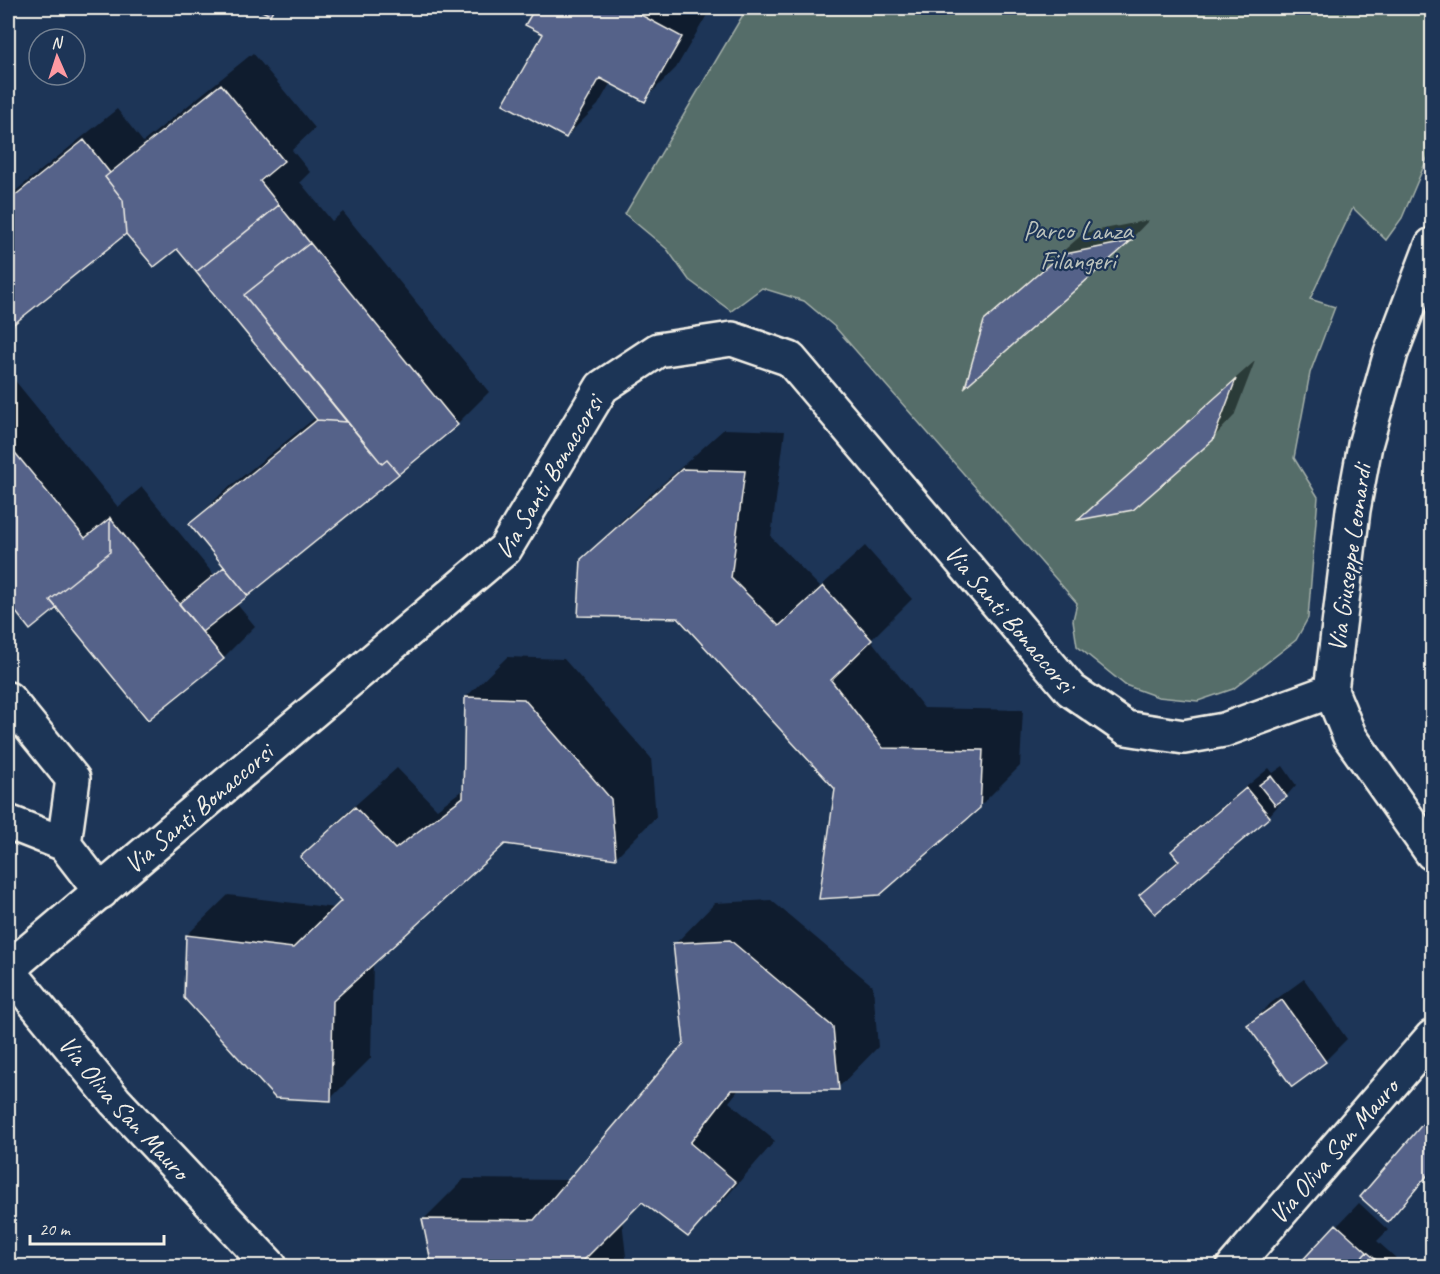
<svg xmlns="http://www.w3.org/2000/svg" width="1440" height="1274" font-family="Caveat,sans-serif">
  <rect width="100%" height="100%" fill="#1d3557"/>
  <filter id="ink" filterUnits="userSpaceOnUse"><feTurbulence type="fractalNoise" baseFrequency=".0167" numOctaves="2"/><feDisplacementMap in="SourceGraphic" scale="12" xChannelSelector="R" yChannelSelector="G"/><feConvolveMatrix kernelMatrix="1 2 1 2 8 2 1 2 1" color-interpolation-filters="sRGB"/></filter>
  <g filter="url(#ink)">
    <path fill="#546d69" stroke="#a4afa8" stroke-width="1.5" d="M 747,8 L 1432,8 L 1432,147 L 1402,218 L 1386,240 L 1353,208 L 1310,299 L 1335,307 L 1310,373 L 1294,458 L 1318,497 L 1308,618 L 1296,640 L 1233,689 L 1198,701 L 1158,697 L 1125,685 L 1077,646 L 1073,620 L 1077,603 L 835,327 L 804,301 L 762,288 L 731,311 L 689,280 L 667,249 L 625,214 Z"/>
    <path fill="#0007" d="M 536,8 L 711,8 L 676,68 L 644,100 L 611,82 L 598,105 L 566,137 L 545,33 L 527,24 Z
      M 253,53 L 315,128 L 292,150 L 310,172 L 300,182 L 332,221 L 343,212 L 489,392 L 457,424 L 236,603 L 255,626 L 223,658 L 57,606 L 30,627 L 8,600 L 8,372 L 118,507 L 142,487 L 214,575 L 225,566 L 191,524 L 223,492 L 316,417 L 177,247 L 126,232 L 10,325 L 8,322 L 8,197 L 117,109 L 143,142 Z
      M 1149,220 L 1130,240 L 968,382 L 985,322 L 1008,299 L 1084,233 Z
      M 1255,361 L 1234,416 L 1212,439 L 1102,498 Z
      M 724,429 L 785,431 L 771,537 L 820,587 L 865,546 L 912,599 L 871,640 L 924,708 L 1023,710 L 1020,766 L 979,807 L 837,789 L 679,616 L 582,560 L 623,519 Z
      M 507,657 L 564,659 L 651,758 L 656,817 L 615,858 L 504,843 L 373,962 L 371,1058 L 330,1099 L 187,935 L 228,895 L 335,908 L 343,901 L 302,857 L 343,816 L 397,768 L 437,809 L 465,788 L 466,697 Z
      M 1283,766 L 1296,785 L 1269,816 L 1141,895 L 1179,859 L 1173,851 L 1195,829 L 1269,768 L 1273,773 Z
      M 771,900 L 873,986 L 878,1047 L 838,1088 L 740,1088 L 729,1102 L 775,1141 L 728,1195 L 687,1235 L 642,1200 L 622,1220 L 627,1266 L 434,1266 L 424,1219 L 464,1179 L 570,1180 L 686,1043 L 675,944 L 715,903 Z
      M 1304,979 L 1347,1039 L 1325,1061 L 1292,1085 L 1249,1025 L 1271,1003 Z
      M 1432,1115 L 1432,1171 L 1388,1219 L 1362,1197 Z
      M 1359,1203 L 1388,1230 L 1377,1241 L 1396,1258 L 1388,1266 L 1299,1266 Z"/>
    <path fill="#556289" stroke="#f4f1e8" stroke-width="1.5" d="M 256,8 L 274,8 L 270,15 Z
      M 535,8 L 628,8 L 682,37 L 645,102 L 600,78 L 566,138 L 503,104 L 543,34 L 525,25 Z
      M 221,84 L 284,161 L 260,181 L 279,205 L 196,272 L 177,249 L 154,267 L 126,234 L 123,200 L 105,177 Z
      M 84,140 L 110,173 L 105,177 L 123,200 L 126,234 L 10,327 L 8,324 L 8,201 Z
      M 279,205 L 310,243 L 244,295 L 347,422 L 317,420 L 196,272 Z
      M 1131,241 L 965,387 L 984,321 L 1060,255 Z
      M 310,243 L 458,425 L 399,474 L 387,460 L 382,464 L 244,295 Z
      M 1236,379 L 1213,440 L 1133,510 L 1078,520 Z
      M 317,420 L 347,422 L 382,464 L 387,460 L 399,474 L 248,596 L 189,524 Z
      M 12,449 L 85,538 L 110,518 L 110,552 L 50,600 L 57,608 L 30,630 L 8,602 L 8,453 Z
      M 682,469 L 745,471 L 731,578 L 779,626 L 823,586 L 872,640 L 831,680 L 883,748 L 983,750 L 980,808 L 880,895 L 819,899 L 835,789 L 678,618 L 578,616 L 581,559 Z
      M 110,518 L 224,659 L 148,720 L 50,600 L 110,552 Z
      M 224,567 L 248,596 L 202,632 L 179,604 Z
      M 465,697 L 524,699 L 611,799 L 616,859 L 505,844 L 333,1001 L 331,1101 L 275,1098 L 184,998 L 186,935 L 293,948 L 341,901 L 300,857 L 355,807 L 395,849 L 463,797 Z
      M 1271,776 L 1287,797 L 1275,805 L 1259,785 Z
      M 1246,788 L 1270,817 L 1155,914 L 1139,895 L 1179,861 L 1171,851 Z
      M 730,940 L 833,1027 L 839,1090 L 731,1090 L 690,1143 L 736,1182 L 688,1237 L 642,1202 L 582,1262 L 582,1266 L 432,1266 L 422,1219 L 534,1220 L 684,1043 L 673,943 Z
      M 1282,1000 L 1326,1062 L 1292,1087 L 1247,1025 Z
      M 1432,1113 L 1432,1170 L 1388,1222 L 1360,1197 Z
      M 1336,1224 L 1367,1252 L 1354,1266 L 1297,1266 Z
      M 1367,1252 L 1383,1266 L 1354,1266 Z"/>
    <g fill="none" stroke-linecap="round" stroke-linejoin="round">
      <g stroke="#f4f1e8" stroke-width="38">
        <g id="minor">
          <path d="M 1432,245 L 1391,353 L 1365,445 L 1353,510 L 1331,691 L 1350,737 L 1432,853"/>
          <path d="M 8,699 L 73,779 L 64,844"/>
          <path d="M 8,822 L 64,844 L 101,892"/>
          <path id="s1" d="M 8,969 L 505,549 L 602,387 L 658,350 L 732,339 L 790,359 L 1071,690 L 1126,728 L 1184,737 L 1224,730 L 1331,691"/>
          <path id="s2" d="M 8,970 L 115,1101 L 270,1266"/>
          <path id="s3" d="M 1234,1266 L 1432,1037"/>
        </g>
      </g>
      <use href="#minor" stroke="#1d3557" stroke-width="33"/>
    </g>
  </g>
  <g text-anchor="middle" stroke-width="4.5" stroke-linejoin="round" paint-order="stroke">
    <g font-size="26" fill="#bcc3bc" stroke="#1d3557">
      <text x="1078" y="239">Parco Lanza<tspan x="1078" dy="30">Filangeri</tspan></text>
    </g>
    <g font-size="26" fill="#f4f1e8" stroke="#1d3557">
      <text dy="9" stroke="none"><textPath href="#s1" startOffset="735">Via Santi Bonaccorsi</textPath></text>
      <text transform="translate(1349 558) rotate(-82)" y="9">Via Giuseppe Leonardi</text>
      <text dy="9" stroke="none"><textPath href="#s1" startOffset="1383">Via Santi Bonaccorsi</textPath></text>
      <text dy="9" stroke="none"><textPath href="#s1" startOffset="249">Via Santi Bonaccorsi</textPath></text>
      <text dy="9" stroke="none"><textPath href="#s2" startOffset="180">Via Oliva San Mauro</textPath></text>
      <text dy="9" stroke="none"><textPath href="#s3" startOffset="152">Via Oliva San Mauro</textPath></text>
    </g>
  </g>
  <rect width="1440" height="1274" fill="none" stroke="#1d3557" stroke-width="30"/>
  <rect x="15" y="15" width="1410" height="1244" fill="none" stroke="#f4f1e8" stroke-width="2" filter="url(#ink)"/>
  <g transform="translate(57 57) rotate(357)"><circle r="28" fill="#1d3557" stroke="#738091" stroke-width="1.5"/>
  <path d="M0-4.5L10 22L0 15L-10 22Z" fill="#ff9aa2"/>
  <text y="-9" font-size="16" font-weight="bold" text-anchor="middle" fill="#f4f1e8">N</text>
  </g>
  <path d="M30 1235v9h134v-9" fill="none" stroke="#f4f1e8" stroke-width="3"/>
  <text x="39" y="1235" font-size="18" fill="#f4f1e8" stroke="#1d3557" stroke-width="4.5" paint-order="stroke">20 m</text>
</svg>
